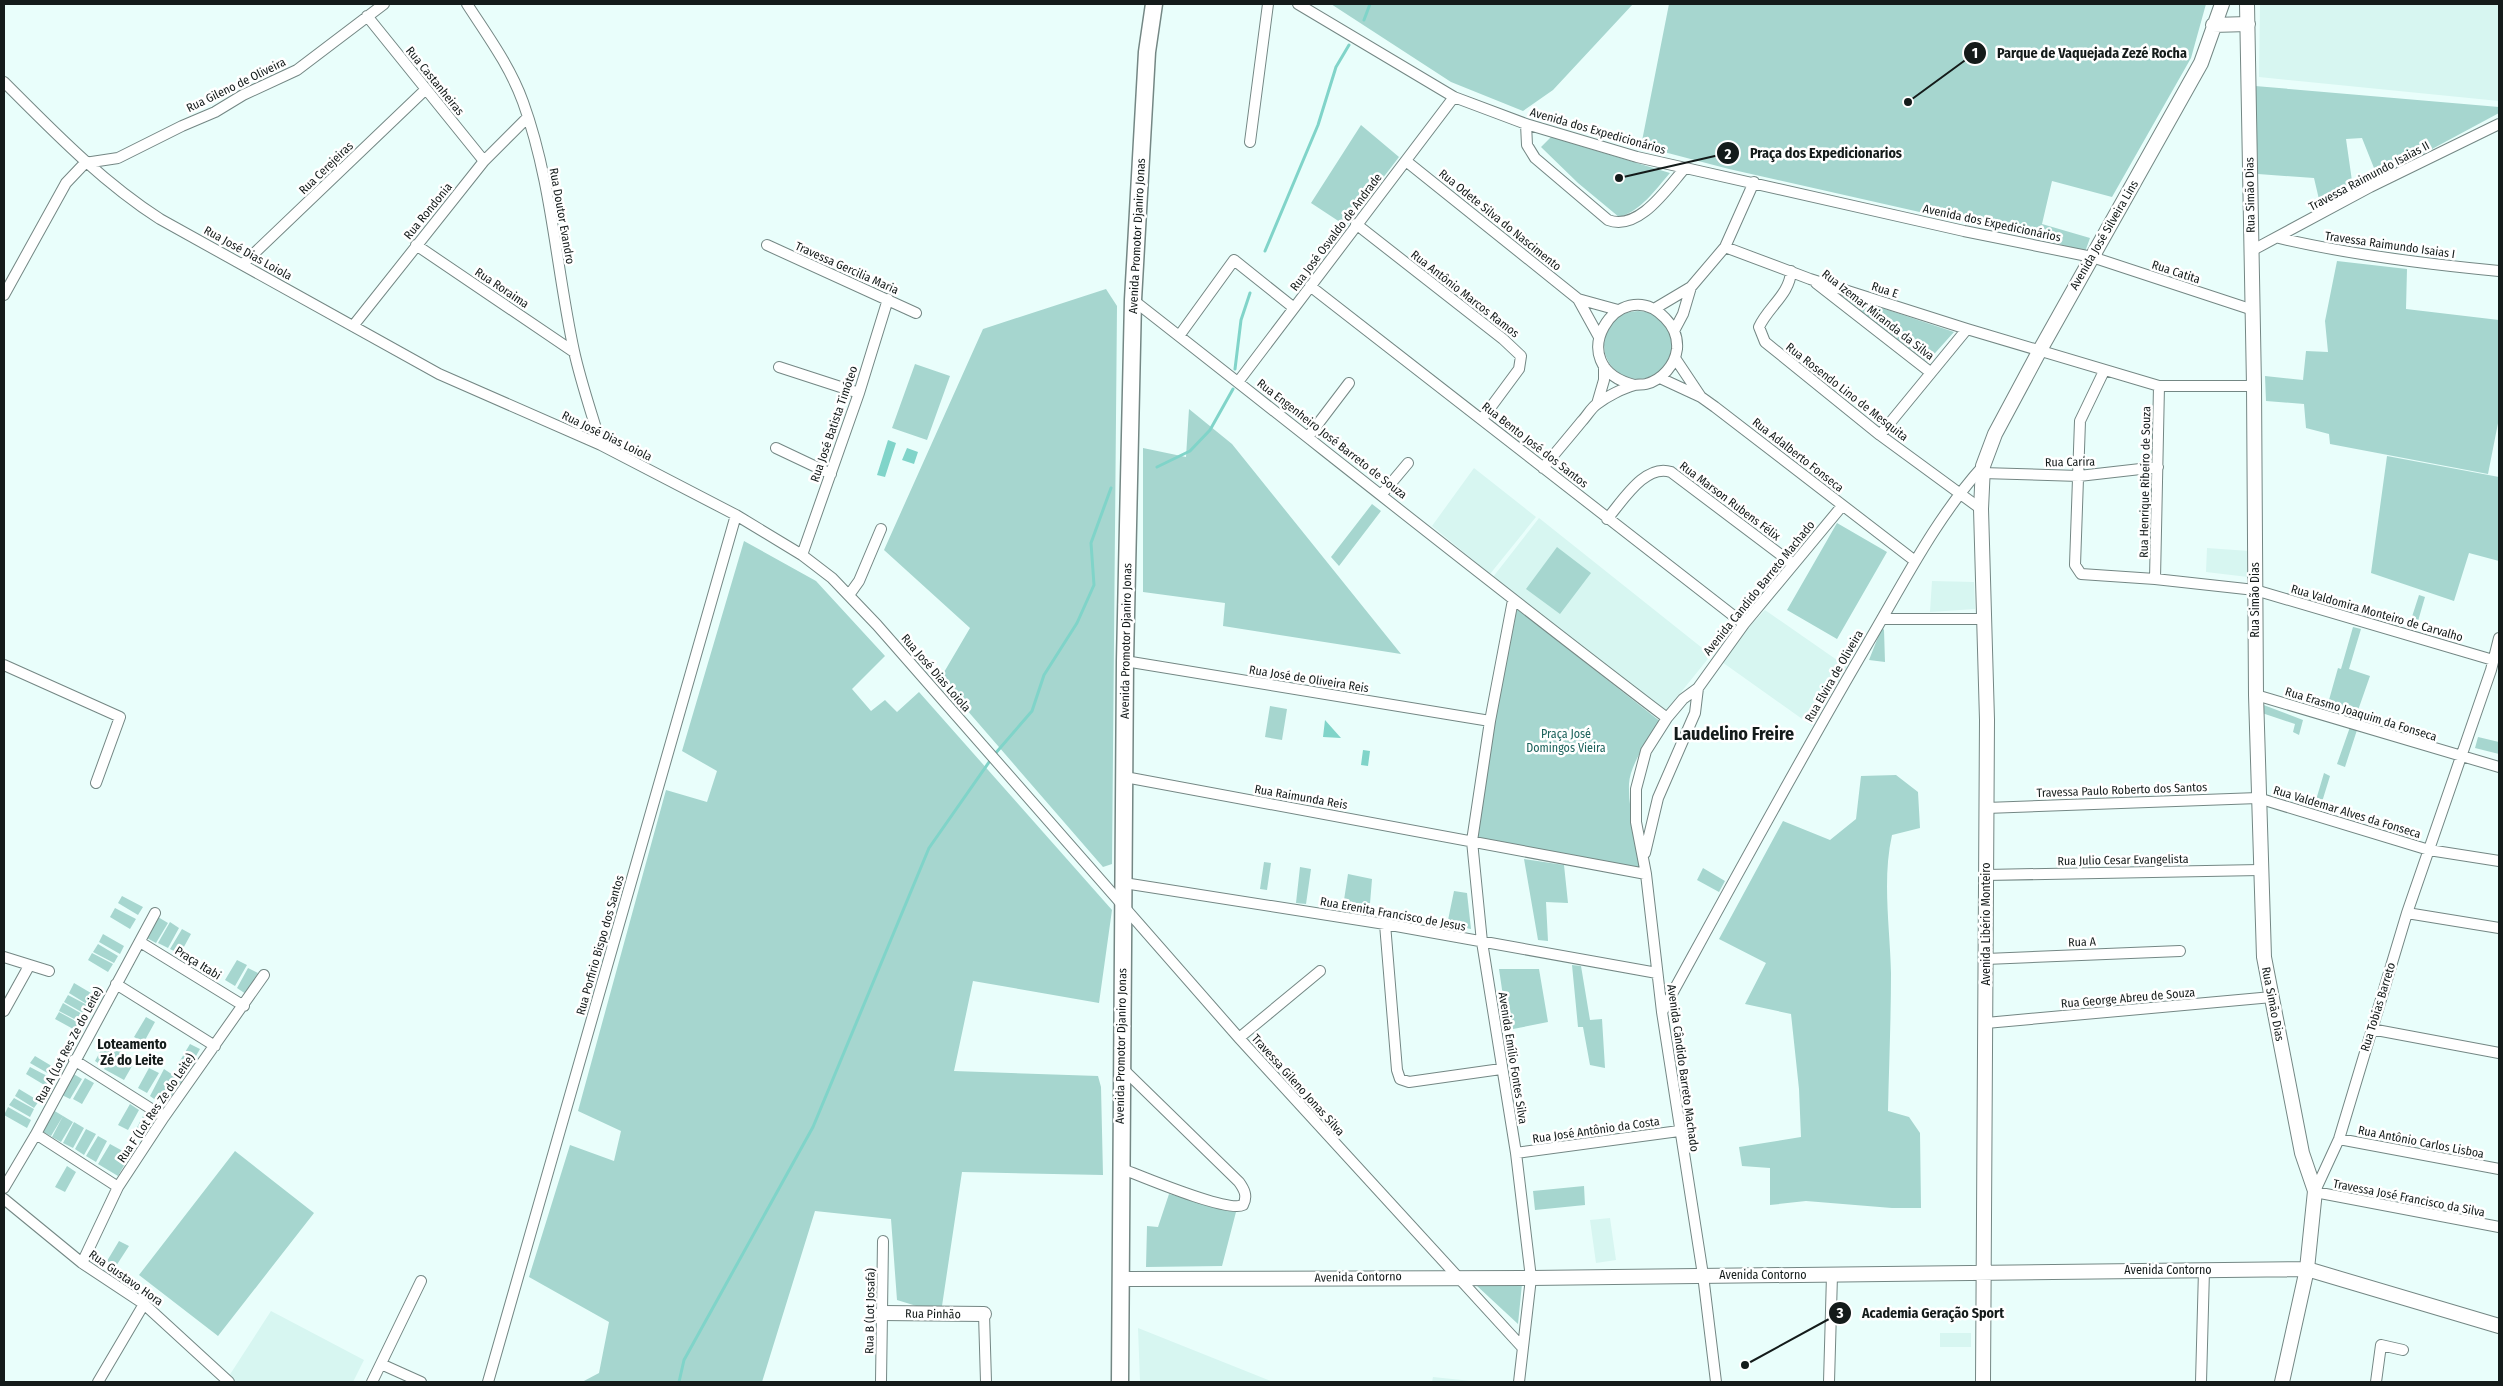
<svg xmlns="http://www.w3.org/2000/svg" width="2503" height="1386" font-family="'Fira Sans Condensed',sans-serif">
  <rect width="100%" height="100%" fill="#e9fefb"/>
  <path fill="#d7f6f1" d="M 2260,4 L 2499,4 L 2499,101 L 2259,77 Z
    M 1474,468 L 1536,517 L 1490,574 L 1432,526 Z
    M 1539,518 L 1711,655 L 1665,712 L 1493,577 Z
    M 2207,548 L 2249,551 L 2248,577 L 2206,572 Z
    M 1932,581 L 1974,582 L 1975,609 L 1930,612 Z
    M 1765,610 L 1847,667 L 1812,726 L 1722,662 L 1748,628 Z
    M 1610,1218 L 1616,1260 L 1596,1263 L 1590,1220 Z
    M 271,1311 L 364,1360 L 353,1382 L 237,1382 L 229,1376 Z
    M 1138,1328 L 1273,1382 L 1140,1382 Z
    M 1940,1333 L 1971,1333 L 1971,1347 L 1940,1347 Z
    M 1433,1377 L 1481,1382 L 1432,1382 Z"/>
  <path fill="#a6d6cf" d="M 1331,4 L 1633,4 L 1553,90 L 1523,111 L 1451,82 Z
    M 1669,4 L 2206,4 L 2191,58 L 2112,197 L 2052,181 L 2042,224 L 2090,238 L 2085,252 L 2033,236 L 2029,227 L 1995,220 L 1986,227 L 1729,169 L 1641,146 Z
    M 2255,86 L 2499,107 L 2499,113 L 2378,178 L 2362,138 L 2346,139 L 2353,188 L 2321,208 L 2314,178 L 2258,174 Z
    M 1361,125 L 1399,157 L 1346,226 L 1311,203 Z
    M 1551,137 L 1670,173 C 1655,190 1641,211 1619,217 L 1578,183 L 1541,147 Z
    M 2337,261 L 2407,269 L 2406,309 L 2499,320 L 2499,418 L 2488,474 L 2330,444 L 2329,434 L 2306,428 L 2304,404 L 2266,401 L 2265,376 L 2303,380 L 2306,351 L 2328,352 L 2325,321 Z
    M 1106,289 L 1117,306 L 1112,864 L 1103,867 L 940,679 L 970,628 L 884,550 L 983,329 Z
    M 1837,293 L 1954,332 L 1927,362 Z
    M1604 345a34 34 0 1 1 68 0a34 34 0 1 1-68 0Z
    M 915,364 L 950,376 L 927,440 L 892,428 Z
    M 1189,409 L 1232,444 L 1401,654 L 1223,626 L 1225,603 L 1143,592 L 1143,448 L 1186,457 Z
    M 2387,456 L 2499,477 L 2499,561 L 2469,553 L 2454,601 L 2371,573 Z
    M 1372,504 L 1381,511 L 1339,566 L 1331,557 Z
    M 1837,523 L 1887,552 L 1837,639 L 1787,610 Z
    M 744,541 L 816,581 L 885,656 L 852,689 L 871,711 L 885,700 L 897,712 L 919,692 L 1112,910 L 1099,1003 L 973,981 L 954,1071 L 1098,1076 L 1101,1087 L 1103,1175 L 962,1172 L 942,1306 L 923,1308 L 897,1300 L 891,1219 L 815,1211 L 762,1382 L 582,1382 L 599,1373 L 609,1322 L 529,1277 L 570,1145 L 614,1161 L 621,1131 L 578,1111 L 666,790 L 707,802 L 717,771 L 682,751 Z
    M 1557,547 L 1591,573 L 1560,614 L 1526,589 Z
    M 2419,595 L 2425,597 L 2416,628 L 2409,626 Z
    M 1517,609 L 1661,722 C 1649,738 1630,764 1629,784 C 1628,812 1638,842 1644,869 L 1476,838 L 1495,721 Z
    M 1882,627 L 1884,630 L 1885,662 L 1869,660 Z
    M 2353,627 L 2361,629 L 2349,669 L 2370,676 L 2356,716 L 2327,707 L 2338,668 L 2341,669 Z
    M 2261,704 L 2303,720 L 2299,735 L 2293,732 L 2295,724 L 2262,713 Z
    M 1270,706 L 1287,709 L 1282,740 L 1265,737 Z
    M 2350,727 L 2357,730 L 2345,767 L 2337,764 Z
    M 2478,737 L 2499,742 L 2499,754 L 2475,748 Z
    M 2324,773 L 2330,776 L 2322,802 L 2316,800 Z
    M 1896,775 L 1918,792 L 1920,828 L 1892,835 C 1882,880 1890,927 1891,973 C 1891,1018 1889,1065 1888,1111 L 1909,1117 L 1920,1133 L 1921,1208 L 1892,1208 L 1806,1201 L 1770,1205 L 1770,1168 L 1742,1166 L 1739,1147 L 1801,1137 L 1799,1089 L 1791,1014 L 1745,1004 L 1766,963 L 1719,939 L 1783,821 L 1830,840 L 1856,819 L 1861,776 Z
    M 1524,859 L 1564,865 L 1568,903 L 1546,902 L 1548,941 L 1538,940 Z
    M 1264,862 L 1271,863 L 1267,890 L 1260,889 Z
    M 1300,867 L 1311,869 L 1306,904 L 1296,903 Z
    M 1703,868 L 1725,881 L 1719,892 L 1697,880 Z
    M 1348,874 L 1372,879 L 1369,916 L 1342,913 Z
    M 1454,891 L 1467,893 L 1471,929 L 1447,925 Z
    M 122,896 L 143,907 L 138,915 L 118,903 Z
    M 115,908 L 136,919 L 130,929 L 110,917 Z
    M 158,917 L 168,923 L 156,943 L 147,938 Z
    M 170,922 L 179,928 L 168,948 L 158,943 Z
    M 182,929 L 191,934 L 180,954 L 170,949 Z
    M 103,934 L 124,946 L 120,954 L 99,942 Z
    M 98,944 L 118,956 L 114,963 L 93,952 Z
    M 92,953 L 113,964 L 108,972 L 88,960 Z
    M 237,960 L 247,965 L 235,986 L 225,980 Z
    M 1572,965 L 1581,966 L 1590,1020 L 1602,1019 L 1605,1068 L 1590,1065 L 1583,1027 L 1578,1027 Z
    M 248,968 L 258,973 L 246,994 L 237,988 Z
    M 1499,969 L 1539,969 L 1548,1022 L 1508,1030 Z
    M 74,983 L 96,996 L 90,1006 L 69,993 Z
    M 68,995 L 89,1006 L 85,1014 L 64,1002 Z
    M 63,1003 L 84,1015 L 80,1022 L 59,1011 Z
    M 59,1012 L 79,1023 L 75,1030 L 55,1019 Z
    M 146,1017 L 155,1022 L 144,1042 L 134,1037 Z
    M 106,1041 L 116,1046 L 104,1067 L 95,1061 Z
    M 190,1044 L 200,1049 L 188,1070 L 178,1064 Z
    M 116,1049 L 136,1059 L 124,1080 L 104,1069 Z
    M 35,1056 L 55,1068 L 51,1075 L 30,1063 Z
    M 30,1067 L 51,1078 L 46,1086 L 26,1074 Z
    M 149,1068 L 159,1073 L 147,1093 L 138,1088 Z
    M 164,1069 L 182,1081 L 164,1106 L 150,1096 Z
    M 72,1073 L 82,1079 L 70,1099 L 60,1094 Z
    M 85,1078 L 94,1083 L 82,1104 L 73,1099 Z
    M 19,1089 L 39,1101 L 34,1108 L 15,1096 Z
    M 14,1098 L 34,1109 L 30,1117 L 9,1105 Z
    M 130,1104 L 139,1110 L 128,1130 L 118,1125 Z
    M 8,1107 L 31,1120 L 27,1128 L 4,1115 Z
    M 53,1110 L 63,1116 L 51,1136 L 41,1131 Z
    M 144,1114 L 154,1120 L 142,1140 L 133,1135 Z
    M 63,1116 L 73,1122 L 61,1142 L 52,1137 Z
    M 74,1122 L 84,1128 L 73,1148 L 63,1143 Z
    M 86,1129 L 96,1134 L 84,1155 L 75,1149 Z
    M 98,1136 L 107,1141 L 96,1162 L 86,1156 Z
    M 110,1144 L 130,1155 L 118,1176 L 98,1164 Z
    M 235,1151 L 314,1213 L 218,1336 L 139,1275 Z
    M 67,1166 L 76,1172 L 65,1192 L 55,1187 Z
    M 1584,1186 L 1585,1205 L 1535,1210 L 1533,1191 Z
    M 1169,1194 L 1236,1212 L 1222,1266 L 1146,1267 L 1147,1226 L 1158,1227 Z
    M 119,1241 L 129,1246 L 116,1266 L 107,1261 Z
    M 1522,1284 L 1518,1324 L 1476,1285 Z"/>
  <path fill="#80d4c9" d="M 888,440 L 896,443 L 885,477 L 877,475 Z
    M 907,448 L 918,452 L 914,464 L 902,460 Z
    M 1325,720 L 1341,738 L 1323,737 Z
    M 1363,750 L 1370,751 L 1368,766 L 1361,765 Z"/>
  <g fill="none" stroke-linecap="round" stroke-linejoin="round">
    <path stroke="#80d4c9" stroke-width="3" d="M 1364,20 L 1370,4
      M 1265,251 L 1318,125 L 1336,67 L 1349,45
      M 1235,369 L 1241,320 L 1250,293
      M 1157,467 L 1190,451 L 1210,430 L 1233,389
      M 679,1382 L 684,1360 L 813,1127 L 929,848 L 994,755 L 1032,711 L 1044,675 L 1077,623 L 1094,585 L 1091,543 L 1111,488"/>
    <g stroke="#748784" stroke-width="12">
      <path id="street" d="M 467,4 C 487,35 510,66 523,102 C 552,182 556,268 574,351 C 581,383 592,414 601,445
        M 1298,4 L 1454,97 L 1526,124 L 1637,157 L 1964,231 L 2092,257 L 2253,310
        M 367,16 L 484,161
        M 4,82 C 53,131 101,181 160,219 L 439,374 L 601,445 L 736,515 L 802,555 L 832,578 L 877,625 L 1239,1038 L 1522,1347
        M 1526,124 L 1527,145 L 1535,158 L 1608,220 C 1639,232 1668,187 1685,168
        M 1250,142 L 1268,4
        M 1406,161 L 1578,299 L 1599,337
        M 85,163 L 118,158 L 182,126 L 215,112 L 243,95 L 297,70 L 384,4
        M 1356,224 L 1503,339 L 1521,356 L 1519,369 L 1482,419
        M 2279,238 C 2351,255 2425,264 2499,271
        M 416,245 L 574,352
        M 767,245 L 916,313
        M 1725,247 L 1810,279 L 1967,329 L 2159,386 L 2254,386
        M 2251,251 L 2370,187 L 2499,124
        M 243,264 L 426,89
        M 1791,271 C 1790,294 1768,307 1759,327 L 1765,342 L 1880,435 L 1981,509
        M 1816,283 L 1930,372
        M 1310,286 L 1744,624
        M 4,295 L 66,183 L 85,163
        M 1578,299 L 1618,310
        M 1133,300 C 1311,439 1487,581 1667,718
        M 1654,309 L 1691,287 L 1725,247 L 1754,182
        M 353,326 L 484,161 L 528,117
        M 1674,331 L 1683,314 L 1691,287
        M 1179,336 L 1234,260 L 1294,308
        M 1675,358 L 1701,397
        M 779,367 L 859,393
        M 2104,371 L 2080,421 L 2075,565 L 2081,574 L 2155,579 L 2255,590 L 2493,660
        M 1660,378 L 1701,397 L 1715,407 L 1915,561
        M 1238,382 L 1454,97
        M 1597,404 L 1604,380 L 1604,366
        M 1880,435 L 1967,329
        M 1308,437 L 1349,383
        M 776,448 L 831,474
        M 1543,468 C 1556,452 1569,437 1582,421 C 1587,416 1591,408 1597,404 C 1606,397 1623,388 1635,385 C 1638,384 1642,385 1646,384 C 1662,380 1675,365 1677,349 C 1678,337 1673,326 1665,318 C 1619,270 1558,367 1635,385
        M 1982,473 L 2079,476 L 2158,467
        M 1382,494 L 1408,463
        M 1607,519 C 1622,502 1645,463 1671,472 L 1793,564
        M 802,555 L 859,393 L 888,299
        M 2155,579 L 2159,386
        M 849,595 L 859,581 L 881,529
        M 1513,600 L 1490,721 L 1472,841 L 1482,942 L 1516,1153 L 1531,1278 L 1519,1382
        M 1882,619 L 1985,619
        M 1125,661 L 1490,721
        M 4,665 L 120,717 L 96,783
        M 2256,695 L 2499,767
        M 1125,777 L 1646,874
        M 1986,808 L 2258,798 L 2429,850 L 2499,861
        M 1645,853 L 1658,798 L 1695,713 L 1698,688
        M 1986,875 L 2260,870
        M 1124,883 L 1385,924 L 1657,973
        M 2407,913 L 2499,928
        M 1385,924 L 1397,1070 L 1400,1079 L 1409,1082 L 1501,1069
        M 140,942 L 244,1006
        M 4,957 L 49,971
        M 1986,959 L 2180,951
        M 116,984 L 215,1046
        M 4,1011 L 29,966
        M 1662,1012 C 1730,888 1797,764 1868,643 C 1904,582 1936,518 1983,466
        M 1986,1023 L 2272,997
        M 2371,1029 L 2499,1053
        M 1239,1038 L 1320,971
        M 74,1060 L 164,1117
        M 36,1134 L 118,1187
        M 2339,1139 L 2499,1169
        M 1516,1153 L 1679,1131
        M 1120,1168 C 1141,1176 1227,1213 1243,1205 C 1248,1196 1244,1189 1239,1182 L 1121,1067
        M 4,1188 L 36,1134 L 155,913
        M 2315,1191 L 2339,1139 L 2407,913 L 2491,670 L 2499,638
        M 2315,1192 L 2499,1227
        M 4,1199 L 82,1263 L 144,1304 L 229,1382
        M 82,1263 L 118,1187 L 164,1117 L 264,975
        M 984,1314 L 986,1382
        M 381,1364 L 421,1382
        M 98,1382 L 144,1304
        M 372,1382 L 421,1281
        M 488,1382 L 736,515
        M 881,1382 L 883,1241
        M 1716,1382 L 1703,1275 L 1662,1012 L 1646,874 L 1636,822 L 1636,789 L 1646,751 L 1667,718 L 1683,699 L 1698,688 L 1744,624 L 1842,506
        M 1829,1382 L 1832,1275
        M 2201,1382 L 2204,1270
        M 2376,1382 L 2381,1345 L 2403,1350"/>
    </g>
    <g stroke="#748784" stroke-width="16">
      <path id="secondary" d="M 2247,4 L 2254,386 L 2256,695 L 2264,957 L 2302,1153 L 2315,1191 L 2307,1269 L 2282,1382
        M 2213,25 L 2248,24
        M 1121,1279 L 1531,1278 L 2307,1269 L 2499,1326
        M 882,1313 L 984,1314
        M 1983,1382 L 1987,720 L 1981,509 L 1983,466 L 1995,434 L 2040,350 L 2201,63 L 2222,4"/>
    </g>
    <g stroke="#748784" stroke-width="19">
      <path id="primary" d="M 1120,1382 L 1125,661 L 1133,300 L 1147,52 L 1154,4"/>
    </g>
    <use href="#street" stroke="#fff" stroke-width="10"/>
    <use href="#secondary" stroke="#fff" stroke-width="14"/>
    <use href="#primary" stroke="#fff" stroke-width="16"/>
  </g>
  <g text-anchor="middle" stroke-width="5" stroke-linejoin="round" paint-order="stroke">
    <g font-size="12" fill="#141b1a" stroke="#fff">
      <text transform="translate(435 81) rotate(51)" y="4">Rua Castanheiras</text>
      <text transform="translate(236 85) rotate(-26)" y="4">Rua Gileno de Oliveira</text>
      <text transform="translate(1598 131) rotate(16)" y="4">Avenida dos Expedicionários</text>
      <text transform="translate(326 168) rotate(-44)" y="4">Rua Cerejeiras</text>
      <text transform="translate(2369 176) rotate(-28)" y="4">Travessa Raimundo Isaias II</text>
      <text transform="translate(2250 195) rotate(-91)" y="4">Rua Simão Dias</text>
      <text transform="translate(428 211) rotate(-51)" y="4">Rua Rondonia</text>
      <text transform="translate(562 216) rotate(80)" y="4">Rua Doutor Evandro</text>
      <text transform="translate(1500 220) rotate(39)" y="4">Rua Odete Silva do Nascimento</text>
      <text transform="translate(1992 223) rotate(12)" y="4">Avenida dos Expedicionários</text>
      <text transform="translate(1336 232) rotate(-53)" y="4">Rua José Osvaldo de Andrade</text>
      <text transform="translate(2104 235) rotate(-60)" y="4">Avenida José Silveira Lins</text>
      <text transform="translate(1137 236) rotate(-87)" y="4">Avenida Promotor Djaniro Jonas</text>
      <text transform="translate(2390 245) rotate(8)" y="4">Travessa Raimundo Isaias I</text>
      <text transform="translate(248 253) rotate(29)" y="4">Rua José Dias Loiola</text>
      <text transform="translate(847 268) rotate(24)" y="4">Travessa Gercilia Maria</text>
      <text transform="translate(2176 272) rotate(18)" y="4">Rua Catita</text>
      <text transform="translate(502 288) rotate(34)" y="4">Rua Roraima</text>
      <text transform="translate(1885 290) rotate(18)" y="4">Rua E</text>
      <text transform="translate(1465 294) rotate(38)" y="4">Rua Antônio Marcos Ramos</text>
      <text transform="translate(1878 315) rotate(38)" y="4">Rua Izemar Miranda da Silva</text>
      <text transform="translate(1847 392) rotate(38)" y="4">Rua Rosendo Lino de Mesquita</text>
      <text transform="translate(834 424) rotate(-71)" y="4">Rua José Batista Timóteo</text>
      <text transform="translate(607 436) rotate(26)" y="4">Rua José Dias Loiola</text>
      <text transform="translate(1332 439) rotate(38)" y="4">Rua Engenheiro José Barreto de Souza</text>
      <text transform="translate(1535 445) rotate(38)" y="4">Rua Bento José dos Santos</text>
      <text transform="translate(1798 455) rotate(38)" y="4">Rua Adalberto Fonseca</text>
      <text transform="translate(2070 462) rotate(-1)" y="4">Rua Carira</text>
      <text transform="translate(2145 482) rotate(-89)" y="4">Rua Henrique Ribeiro de Souza</text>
      <text transform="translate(1730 501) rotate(37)" y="4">Rua Marson Rubens Félix</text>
      <text transform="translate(1759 588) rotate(-51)" y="4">Avenida Candido Barreto Machado</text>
      <text transform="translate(2255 600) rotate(-90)" y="4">Rua Simão Dias</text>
      <text transform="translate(2377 613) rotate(16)" y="4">Rua Valdomira Monteiro de Carvalho</text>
      <text transform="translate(1126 641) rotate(-89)" y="4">Avenida Promotor Djaniro Jonas</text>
      <text transform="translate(936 673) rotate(49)" y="4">Rua José Dias Loiola</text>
      <text transform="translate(1834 676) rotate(-60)" y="4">Rua Elvira de Oliveira</text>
      <text transform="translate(1309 679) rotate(9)" y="4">Rua José de Oliveira Reis</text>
      <text transform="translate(2361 714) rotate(17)" y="4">Rua Erasmo Joaquim da Fonseca</text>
      <text transform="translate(2122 790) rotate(-2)" y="4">Travessa Paulo Roberto dos Santos</text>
      <text transform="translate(1301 797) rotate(10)" y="4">Rua Raimunda Reis</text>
      <text transform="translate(2347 812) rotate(17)" y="4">Rua Valdemar Alves da Fonseca</text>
      <text transform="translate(2123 860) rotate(-1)" y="4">Rua Julio Cesar Evangelista</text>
      <text transform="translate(1393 914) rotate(10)" y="4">Rua Erenita Francisco de Jesus</text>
      <text transform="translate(1986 924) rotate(-90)" y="4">Avenida Libério Monteiro</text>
      <text transform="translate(2082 942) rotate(-2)" y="4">Rua A</text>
      <text transform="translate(600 945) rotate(-74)" y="4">Rua Porfirio Bispo dos Santos</text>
      <text transform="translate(198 963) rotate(32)" y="4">Praça Itabi</text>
      <text transform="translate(2128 998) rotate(-5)" y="4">Rua George Abreu de Souza</text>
      <text transform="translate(2273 1004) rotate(79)" y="4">Rua Simão Dias</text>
      <text transform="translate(2378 1007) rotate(-73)" y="4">Rua Tobias Barreto</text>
      <text transform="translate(69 1045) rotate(-62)" y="4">Rua A (Lot Res Ze do Leite)</text>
      <text transform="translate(1121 1046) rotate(-89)" y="4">Avenida Promotor Djaniro Jonas</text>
      <text transform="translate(1513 1058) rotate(81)" y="4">Avenida Emílio Fontes Silva</text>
      <text transform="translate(1683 1068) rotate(82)" y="4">Avenida Cândido Barreto Machado</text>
      <text transform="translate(1298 1085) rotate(48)" y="4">Travessa Gileno Jonas Silva</text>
      <text transform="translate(156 1108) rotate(-56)" y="4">Rua F (Lot Res Ze do Leite)</text>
      <text transform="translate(1596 1130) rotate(-8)" y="4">Rua José Antônio da Costa</text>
      <text transform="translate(2421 1142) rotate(11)" y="4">Rua Antônio Carlos Lisboa</text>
      <text transform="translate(2409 1198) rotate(11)" y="4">Travessa José Francisco da Silva</text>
      <text x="2168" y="1274">Avenida Contorno</text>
      <text x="1763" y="1279">Avenida Contorno</text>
      <text transform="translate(1358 1277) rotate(-1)" y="4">Avenida Contorno</text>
      <text transform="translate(126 1278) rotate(35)" y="4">Rua Gustavo Hora</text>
      <text transform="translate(870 1311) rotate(-89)" y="4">Rua B (Lot Josafa)</text>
      <text transform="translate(933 1314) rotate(1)" y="4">Rua Pinhão</text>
    </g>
    <g font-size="12" fill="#1e635c" stroke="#fff">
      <text x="1566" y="738">Praça José<tspan x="1566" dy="14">Domingos Vieira</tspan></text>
    </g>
    <g font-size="14" font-weight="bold" fill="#141b1a" stroke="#fff">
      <text x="132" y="1049">Loteamento<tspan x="132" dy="16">Zé do Leite</tspan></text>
    </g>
    <g font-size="18" font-weight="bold" fill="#141b1a" stroke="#fff">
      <text x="1734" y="740">Laudelino Freire</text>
    </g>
  </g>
  <path fill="none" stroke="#141b1a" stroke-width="2" d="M1908 102L1975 53M1619 178L1728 153M1745 1365L1840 1313"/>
  <g fill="#141b1a" stroke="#fff" stroke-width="2">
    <circle cx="1908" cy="102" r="5"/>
    <circle cx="1619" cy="178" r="5"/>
    <circle cx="1745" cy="1365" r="5"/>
    <circle cx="1975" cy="53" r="12"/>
    <circle cx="1728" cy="153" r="12"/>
    <circle cx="1840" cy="1313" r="12"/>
  </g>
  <g font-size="15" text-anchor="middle" font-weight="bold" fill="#fff">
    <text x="1975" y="58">1</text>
    <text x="1728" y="159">2</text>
    <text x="1840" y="1318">3</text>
  </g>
  <g font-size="14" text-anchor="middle" font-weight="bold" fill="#141b1a" stroke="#fff" stroke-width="5" stroke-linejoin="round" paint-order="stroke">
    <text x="2092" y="58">Parque de Vaquejada Zezé Rocha</text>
    <text x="1826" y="158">Praça dos Expedicionarios</text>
    <text x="1933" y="1318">Academia Geração Sport</text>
  </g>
  <rect width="2503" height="1386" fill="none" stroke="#141b1a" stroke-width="10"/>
</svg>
